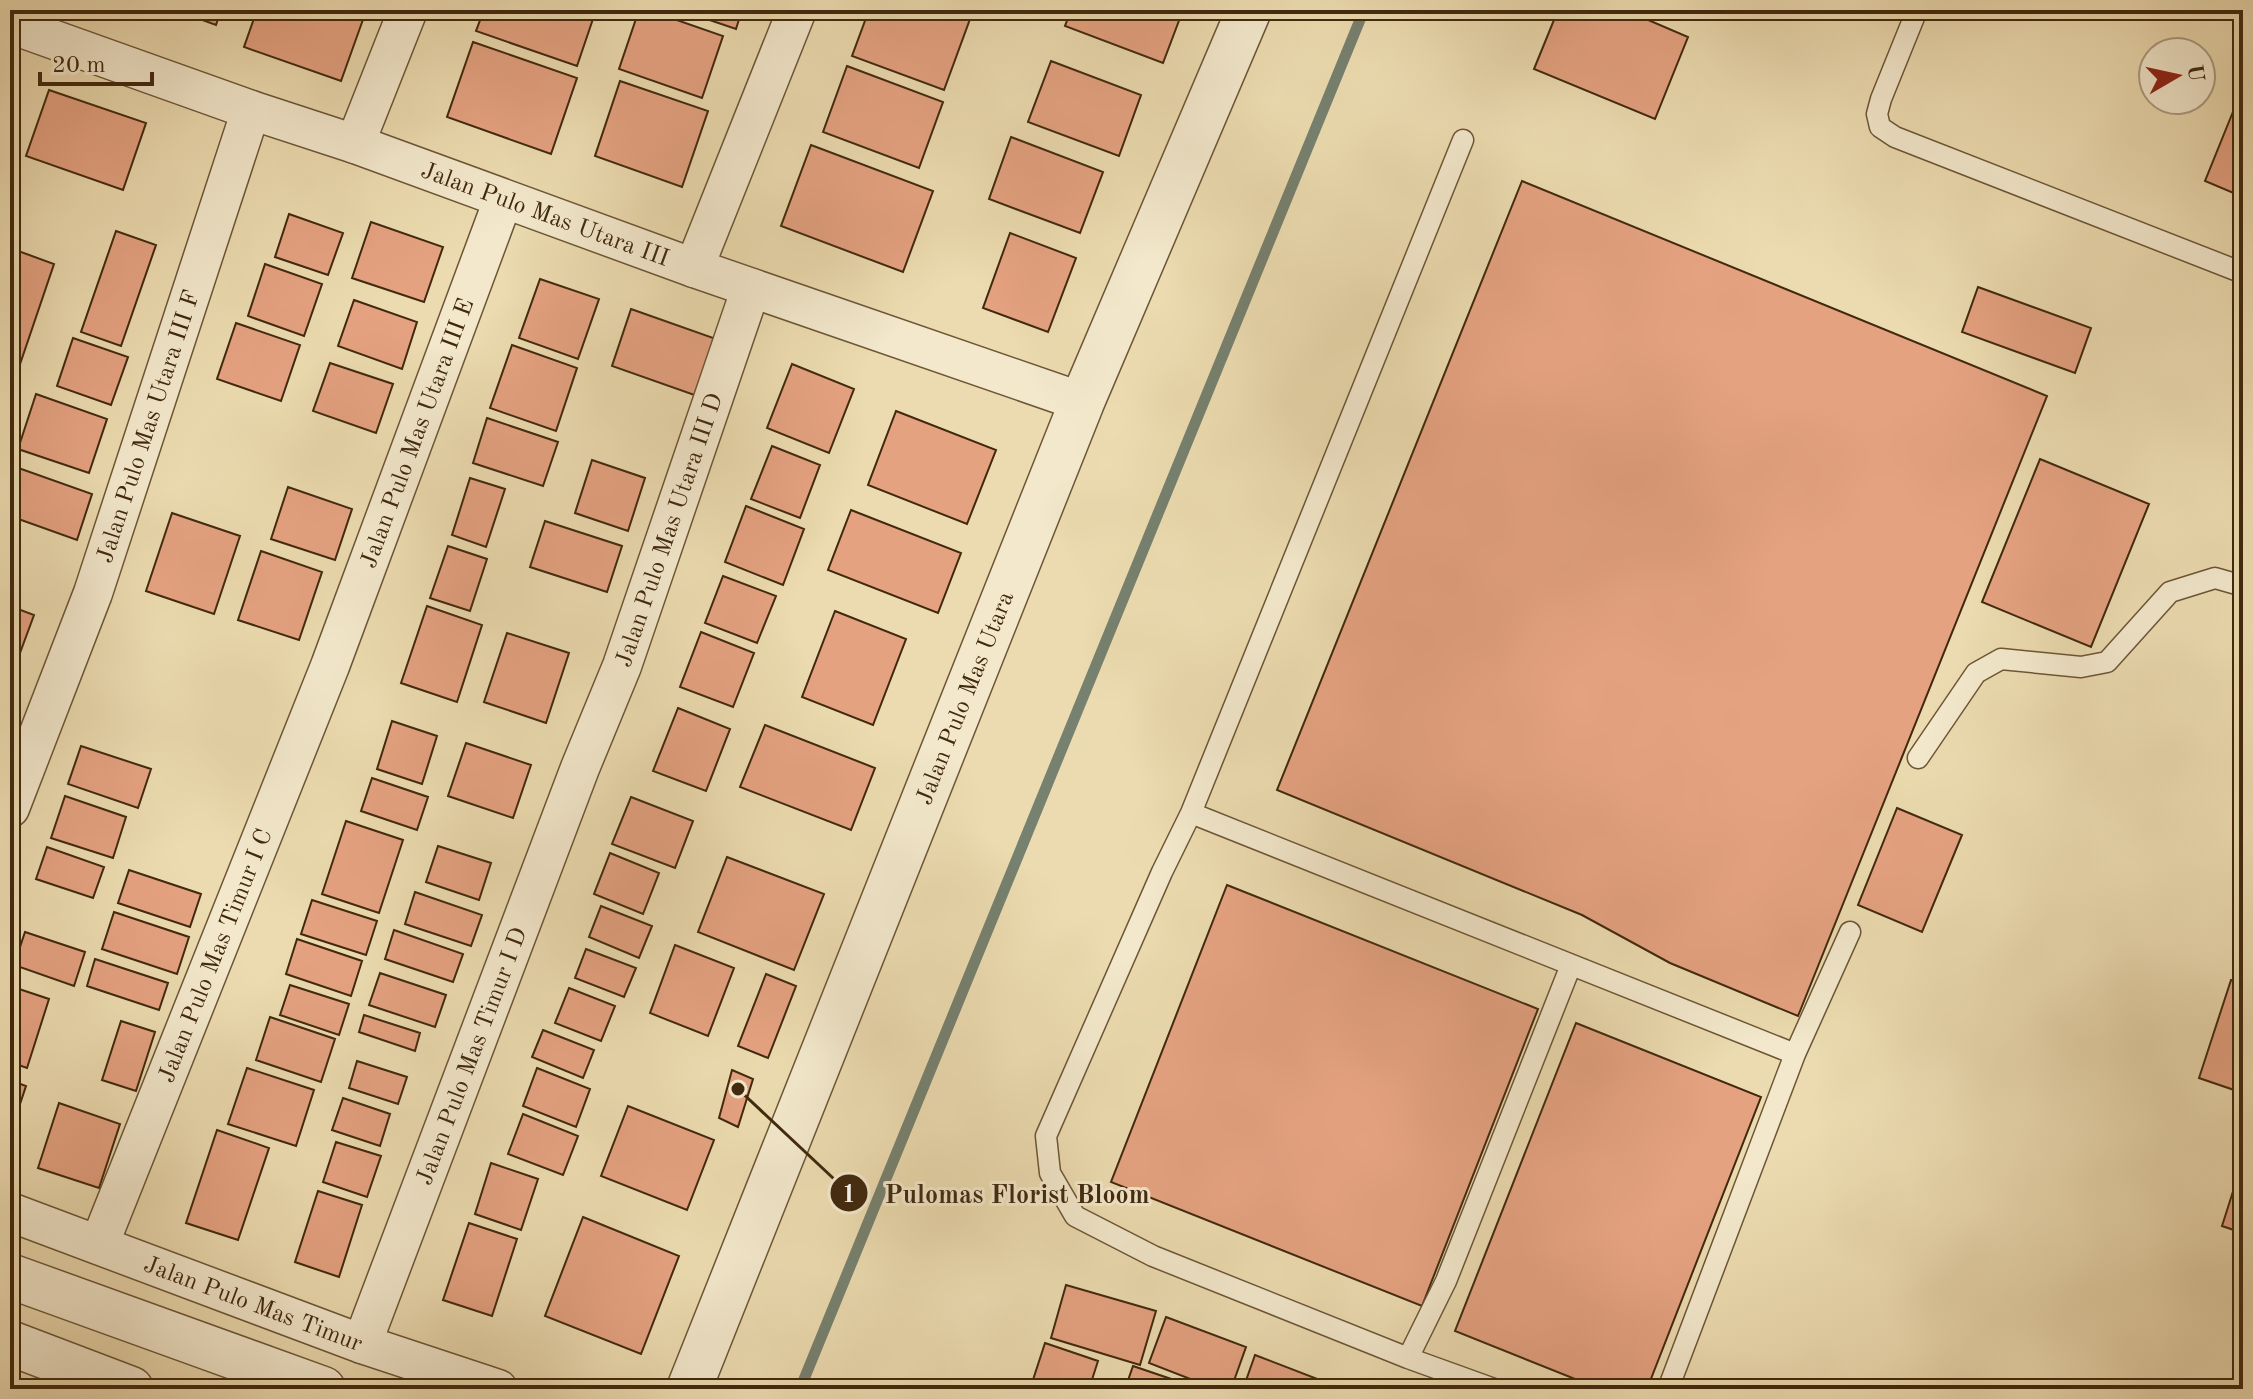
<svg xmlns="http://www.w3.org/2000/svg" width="2253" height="1399" font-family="'Old Standard TT',serif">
  <rect width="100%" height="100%" fill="#ecdbb0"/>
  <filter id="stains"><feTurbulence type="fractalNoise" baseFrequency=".0025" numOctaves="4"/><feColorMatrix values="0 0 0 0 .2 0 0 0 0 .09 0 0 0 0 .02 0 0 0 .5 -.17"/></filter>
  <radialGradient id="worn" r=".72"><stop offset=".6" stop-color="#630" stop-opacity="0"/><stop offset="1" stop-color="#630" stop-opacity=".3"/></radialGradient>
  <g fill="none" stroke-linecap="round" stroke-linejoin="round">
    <path stroke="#76816f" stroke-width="11" d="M 800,1389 L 1364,10"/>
  </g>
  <path fill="#e5a281" stroke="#41290e" stroke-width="2" d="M 175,10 L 221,10 L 216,25 Z
    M 257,10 L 353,10 L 365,14 L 341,81 L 244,47 Z
    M 484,10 L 596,10 L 577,66 L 476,31 Z
    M 639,10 L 648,10 L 723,36 L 702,98 L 619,69 Z
    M 680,10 L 742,10 L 736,29 Z
    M 869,10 L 946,10 L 970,19 L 944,90 L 852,56 Z
    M 1071,10 L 1183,10 L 1163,63 L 1065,26 Z
    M 1558,10 L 1625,10 L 1688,37 L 1655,119 L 1534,69 Z
    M 473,42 L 577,78 L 551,154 L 447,117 Z
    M 1051,61 L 1141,95 L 1119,156 L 1028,122 Z
    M 847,66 L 943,102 L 919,168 L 823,132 Z
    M 620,81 L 708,111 L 682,187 L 595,156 Z
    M 2243,87 L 2243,197 L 2205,181 Z
    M 49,90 L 146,123 L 123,190 L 26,156 Z
    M 1011,137 L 1103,172 L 1080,233 L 989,199 Z
    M 811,145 L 933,191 L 903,272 L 781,226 Z
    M 1522,181 L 2047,396 L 1798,1016 L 1670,963 L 1582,915 L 1277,790 Z
    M 289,214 L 343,233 L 328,275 L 275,257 Z
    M 371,222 L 443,247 L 424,302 L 352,278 Z
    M 116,231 L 156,245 L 121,346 L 81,332 Z
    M 1010,233 L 1076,258 L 1048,332 L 983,308 Z
    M 10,248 L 54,264 L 17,373 L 10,371 Z
    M 265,264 L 322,284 L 304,336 L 248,316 Z
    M 540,279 L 599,299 L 578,359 L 519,338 Z
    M 1978,287 L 2091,328 L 2075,373 L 1962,332 Z
    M 354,300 L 417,322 L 402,369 L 338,346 Z
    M 631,309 L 719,340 L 700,397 L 612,366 Z
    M 236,323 L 300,345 L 281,401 L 217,379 Z
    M 73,338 L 128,357 L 111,405 L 57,386 Z
    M 512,345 L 577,368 L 556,431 L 490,408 Z
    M 330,363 L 393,384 L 376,433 L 313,411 Z
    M 792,364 L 854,389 L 829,453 L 767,428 Z
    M 36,394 L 107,419 L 89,473 L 18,449 Z
    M 896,411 L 996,450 L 967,524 L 868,485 Z
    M 487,418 L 558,442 L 543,486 L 473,463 Z
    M 772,446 L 820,465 L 800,518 L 751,499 Z
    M 2040,459 L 2149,504 L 2091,647 L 1982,602 Z
    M 592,460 L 645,478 L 628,531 L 575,513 Z
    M 10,465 L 92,494 L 77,540 L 10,516 Z
    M 470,478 L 505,489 L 486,547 L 452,535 Z
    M 288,487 L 352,509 L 335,560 L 271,539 Z
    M 746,506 L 804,529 L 783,585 L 725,562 Z
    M 851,510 L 961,553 L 938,613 L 828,570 Z
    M 172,513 L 240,536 L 214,614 L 146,591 Z
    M 545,521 L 622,546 L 607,592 L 530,567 Z
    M 448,546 L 487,559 L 470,611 L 430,598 Z
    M 261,551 L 322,572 L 299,640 L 238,620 Z
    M 723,576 L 776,596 L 757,643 L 705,623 Z
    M 10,606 L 34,615 L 10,680 Z
    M 427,606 L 482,625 L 457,702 L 401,683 Z
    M 835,611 L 906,639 L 873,725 L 802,697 Z
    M 701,632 L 754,653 L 733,707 L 680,687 Z
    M 507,633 L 569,653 L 546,723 L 484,702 Z
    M 678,708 L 730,729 L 706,791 L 653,771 Z
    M 392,721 L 437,736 L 422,784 L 377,769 Z
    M 765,725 L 875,768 L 851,830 L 740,787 Z
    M 466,743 L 531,765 L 513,818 L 448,796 Z
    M 81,746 L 151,769 L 138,808 L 68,784 Z
    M 372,778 L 428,797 L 417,830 L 361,811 Z
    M 65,796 L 126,817 L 113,858 L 51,838 Z
    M 631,797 L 693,821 L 675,868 L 612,844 Z
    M 1897,808 L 1962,835 L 1922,932 L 1858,905 Z
    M 346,821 L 403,840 L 379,913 L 322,894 Z
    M 438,846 L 491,863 L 479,900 L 426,882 Z
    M 47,847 L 104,867 L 93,898 L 36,879 Z
    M 610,853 L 659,873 L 643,914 L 594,894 Z
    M 727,857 L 824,894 L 794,970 L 698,932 Z
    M 129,870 L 201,894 L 190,927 L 118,903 Z
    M 1227,885 L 1538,1009 L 1422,1306 L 1111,1182 Z
    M 415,892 L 482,915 L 471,946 L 405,924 Z
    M 312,900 L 377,921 L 366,955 L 301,934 Z
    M 601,906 L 652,926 L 639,958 L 589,937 Z
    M 114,912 L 189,937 L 177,974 L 102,949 Z
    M 394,930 L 463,954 L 453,982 L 385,959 Z
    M 25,932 L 85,952 L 74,986 L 14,965 Z
    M 297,939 L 362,961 L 351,996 L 286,974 Z
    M 675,945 L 734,968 L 708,1036 L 650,1013 Z
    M 586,949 L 636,968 L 624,997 L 575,978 Z
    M 95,959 L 168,983 L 159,1010 L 87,986 Z
    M 380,973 L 446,995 L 435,1027 L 369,1005 Z
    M 766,974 L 796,986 L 768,1058 L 738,1046 Z
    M 2231,980 L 2243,985 L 2243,1093 L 2199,1078 Z
    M 290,985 L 349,1004 L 339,1035 L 280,1015 Z
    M 10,986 L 49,999 L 27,1068 L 10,1062 Z
    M 569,988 L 615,1006 L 601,1041 L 555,1023 Z
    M 364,1015 L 420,1033 L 415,1051 L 359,1032 Z
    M 270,1017 L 335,1039 L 321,1082 L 256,1060 Z
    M 121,1021 L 155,1032 L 136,1091 L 102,1080 Z
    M 1576,1023 L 1761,1097 L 1647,1389 L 1600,1389 L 1455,1331 Z
    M 543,1030 L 594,1050 L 583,1078 L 532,1057 Z
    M 357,1061 L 407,1077 L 398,1104 L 349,1088 Z
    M 247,1068 L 314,1090 L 296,1146 L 228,1124 Z
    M 537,1068 L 590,1089 L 576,1127 L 523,1106 Z
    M 732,1070 L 753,1079 L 738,1127 L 719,1118 Z
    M 10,1080 L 26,1086 L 10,1134 Z
    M 343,1098 L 390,1114 L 380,1146 L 332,1130 Z
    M 59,1103 L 120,1124 L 99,1188 L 38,1168 Z
    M 628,1106 L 714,1140 L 687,1210 L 601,1176 Z
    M 523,1114 L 578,1136 L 563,1175 L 508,1154 Z
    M 217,1130 L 269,1148 L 238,1240 L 186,1223 Z
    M 336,1142 L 381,1156 L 367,1197 L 323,1182 Z
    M 2243,1160 L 2243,1233 L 2222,1226 Z
    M 491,1163 L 538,1179 L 521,1230 L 475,1214 Z
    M 318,1191 L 362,1205 L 339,1277 L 295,1262 Z
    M 583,1217 L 679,1256 L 641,1354 L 545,1316 Z
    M 469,1223 L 517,1239 L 492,1316 L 443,1300 Z
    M 1066,1285 L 1156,1311 L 1140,1365 L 1051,1338 Z
    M 1166,1317 L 1246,1347 L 1231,1389 L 1216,1389 L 1149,1363 Z
    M 1045,1343 L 1098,1361 L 1089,1389 L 1030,1389 Z
    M 1255,1355 L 1333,1385 L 1331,1389 L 1243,1389 Z
    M 1133,1366 L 1180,1382 L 1178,1389 L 1125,1389 Z
    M 1186,1380 L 1213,1389 L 1183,1389 Z"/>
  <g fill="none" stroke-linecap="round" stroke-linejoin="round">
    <g stroke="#6c5636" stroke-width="23">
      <path id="service" d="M 1917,10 L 1881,99 L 1877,114 L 1880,127 L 1895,137 L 2243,273
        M 1463,140 L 1191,813 L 1162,872 L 1046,1136 L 1050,1173 L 1075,1216 L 1153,1256 L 1408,1358 L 1494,1389
        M 1918,758 L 1976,673 L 2001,659 L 2081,667 L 2107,662 L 2170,592 L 2215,578 L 2243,586
        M 1191,813 L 1795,1054
        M 1408,1358 L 1446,1281 L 1571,965
        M 1668,1389 L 1795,1054 L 1850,932"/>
    </g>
    <g stroke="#6c5636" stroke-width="41">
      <g id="minor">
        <path id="s1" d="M 10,24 L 251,110 L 355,144 L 694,268 L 1082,402"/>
        <path d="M 355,144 L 408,10"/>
        <path d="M 694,268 L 797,10"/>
        <path id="s2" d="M 10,808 L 93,593 L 251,110"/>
        <path id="s3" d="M 10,1212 L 362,1344 L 498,1389"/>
        <path id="s4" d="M 99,1245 L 330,666 L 503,200"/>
        <path id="s5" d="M 362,1344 L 580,768 L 622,666 L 751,288"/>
      </g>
    </g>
    <g stroke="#6c5636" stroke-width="47">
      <g id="tertiary">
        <path d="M 10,1276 L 323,1389"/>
        <path d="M 10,1343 L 131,1389"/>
        <path id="s6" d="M 689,1389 L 1082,402 L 1249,10"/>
      </g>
    </g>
    <use href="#service" stroke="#f3e8cc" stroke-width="20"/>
    <use href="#minor" stroke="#f3e8cc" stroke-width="38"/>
    <use href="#tertiary" stroke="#f3e8cc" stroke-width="44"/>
  </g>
  <g text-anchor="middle" stroke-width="6" stroke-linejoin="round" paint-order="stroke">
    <g font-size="24" fill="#41290e" stroke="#f3e8cc">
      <text dy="8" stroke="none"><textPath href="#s1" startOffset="568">Jalan Pulo Mas Utara III</textPath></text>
      <text dy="8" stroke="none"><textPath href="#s2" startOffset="406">Jalan Pulo Mas Utara III F</textPath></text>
      <text dy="8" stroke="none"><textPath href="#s4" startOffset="872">Jalan Pulo Mas Utara III E</textPath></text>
      <text dy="8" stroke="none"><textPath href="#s5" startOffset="870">Jalan Pulo Mas Utara III D</textPath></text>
      <text dy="8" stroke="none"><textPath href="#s6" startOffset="744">Jalan Pulo Mas Utara</textPath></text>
      <text dy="8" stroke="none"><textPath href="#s4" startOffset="312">Jalan Pulo Mas Timur I C</textPath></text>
      <text dy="8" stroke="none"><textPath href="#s5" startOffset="308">Jalan Pulo Mas Timur I D</textPath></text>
      <text dy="8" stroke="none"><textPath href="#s3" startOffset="260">Jalan Pulo Mas Timur</textPath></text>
    </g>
  </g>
  <path fill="none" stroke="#41290e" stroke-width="3" d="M738 1089L849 1193"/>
  <g fill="#41290e" stroke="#f3e8cc" stroke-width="3">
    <circle cx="738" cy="1089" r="8"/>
    <circle cx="849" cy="1193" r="20"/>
  </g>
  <g font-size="24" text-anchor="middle" font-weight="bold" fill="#fff">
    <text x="849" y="1202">1</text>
  </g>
  <g font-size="26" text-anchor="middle" font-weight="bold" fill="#41290e" stroke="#f3e8cc" stroke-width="6" stroke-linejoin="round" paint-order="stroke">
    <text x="1017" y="1203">Pulomas Florist Bloom</text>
  </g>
  <rect width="2253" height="1399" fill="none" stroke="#ecdbb0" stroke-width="40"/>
  <rect x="12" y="12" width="2229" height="1375" fill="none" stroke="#41290e" stroke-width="4"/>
  <rect x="20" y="20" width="2213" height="1359" fill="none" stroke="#41290e" stroke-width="2"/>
  <g transform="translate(2177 76) rotate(81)"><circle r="38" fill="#f3e8cc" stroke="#ac9c80" stroke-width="2"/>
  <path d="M0-6L14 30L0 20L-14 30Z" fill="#8f2418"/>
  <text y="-12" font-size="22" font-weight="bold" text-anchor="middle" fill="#41290e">U</text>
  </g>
  <path d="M40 72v12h112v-12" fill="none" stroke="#41290e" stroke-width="4"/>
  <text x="52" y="72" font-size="24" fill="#41290e" stroke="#f3e8cc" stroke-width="6" paint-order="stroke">20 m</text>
  <rect width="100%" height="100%" filter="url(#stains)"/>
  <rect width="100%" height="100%" fill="url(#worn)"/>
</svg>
